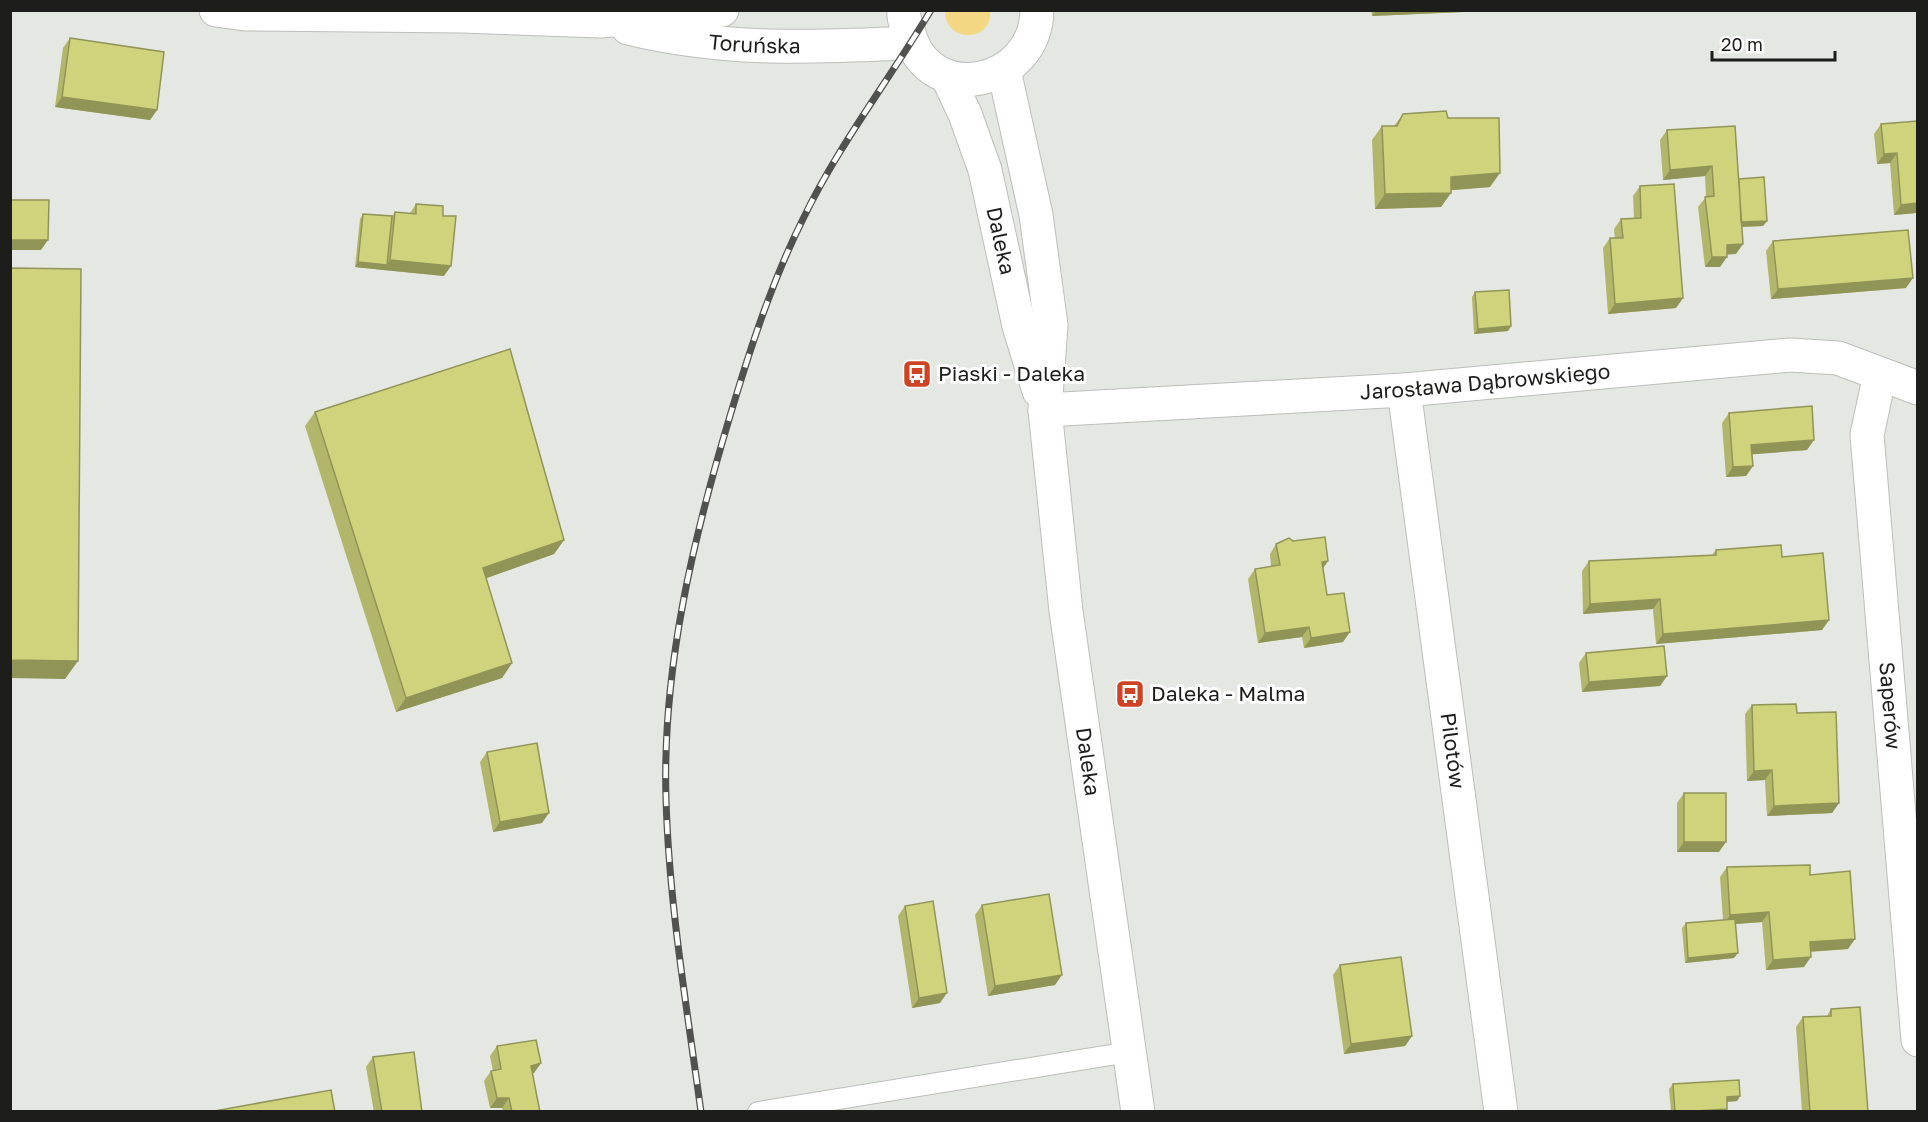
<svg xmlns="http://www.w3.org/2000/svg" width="1928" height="1122" font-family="'Golos Text',sans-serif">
  <rect width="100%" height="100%" fill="#e5e7e3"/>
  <path fill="#f3d782" d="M 945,11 L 990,11 C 992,43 945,43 945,11 Z"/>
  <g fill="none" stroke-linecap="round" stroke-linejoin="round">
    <g stroke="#bcbeba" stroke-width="22">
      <path id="lane" d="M 758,1112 L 1129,1052"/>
    </g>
    <g stroke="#bcbeba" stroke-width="35">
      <g id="street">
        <path d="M 216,10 L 245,14 L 462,16 L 600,21 L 722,10"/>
        <path d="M 904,10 C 903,18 906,26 909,33 C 929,108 1036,86 1037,10"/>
        <path id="s1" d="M 628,28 C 727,52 812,47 911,43"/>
        <path id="s2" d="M 1004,70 L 1036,215 L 1051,325 L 1045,410 L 1066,611 L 1138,1112"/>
        <path id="s3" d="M 947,76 L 965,114 L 985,170 L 1019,326 L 1039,391"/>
        <path id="s4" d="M 1880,374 L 1867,435 L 1918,1040"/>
        <path id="s5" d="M 1404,390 L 1501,1112"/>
        <path id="s6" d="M 1045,410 L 1404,390 L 1790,355 L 1838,358 L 1918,388"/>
      </g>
    </g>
    <use href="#lane" stroke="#fff" stroke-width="20"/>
    <use href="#street" stroke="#fff" stroke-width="33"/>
    <g stroke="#515150" stroke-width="7">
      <path id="rail" d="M 701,1112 C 687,1008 669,904 666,799 C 662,669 693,539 730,416 C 750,349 772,281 803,219 C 838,146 889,80 931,10"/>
    </g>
    <use href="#rail" stroke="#fff" stroke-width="4.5" stroke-dasharray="14" stroke-linecap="butt"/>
  </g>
  <path fill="#b2b66b" d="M 1371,10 L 1509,10 L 1372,16 Z
    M 70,38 L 157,110 L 150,120 L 55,107 L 63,48 Z
    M 1403,114 L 1448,118 L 1490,187 L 1451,190 L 1441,207 L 1375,209 L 1372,140 L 1382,126 L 1394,126 Z
    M 1917,121 L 1916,213 L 1894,215 L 1890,163 L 1877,164 L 1874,134 L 1881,124 Z
    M 1667,130 L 1739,179 L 1767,221 L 1763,226 L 1742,227 L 1736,254 L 1727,254 L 1720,267 L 1705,267 L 1698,207 L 1706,197 L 1705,176 L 1663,180 L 1660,140 Z
    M 1640,186 L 1683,298 L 1676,308 L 1608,314 L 1603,248 L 1610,238 L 1615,238 L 1614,229 L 1621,219 L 1634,218 L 1633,196 Z
    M 416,204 L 443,216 L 444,276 L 355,267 L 360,219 L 363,214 L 392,216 L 395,212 L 410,213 Z
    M 1773,241 L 1906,288 L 1771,299 L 1766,251 Z
    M 1475,292 L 1511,326 L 1508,331 L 1474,334 L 1472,297 Z
    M 315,412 L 564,540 L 554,554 L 486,578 L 512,663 L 502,678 L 396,712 L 305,426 Z
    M 1729,413 L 1807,450 L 1752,454 L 1753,466 L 1746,476 L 1726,477 L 1722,423 Z
    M 1293,541 L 1328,561 L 1323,568 L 1327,595 L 1343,642 L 1304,648 L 1302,637 L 1258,643 L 1248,579 L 1255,569 L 1271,566 L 1270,554 L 1276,544 Z
    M 1716,550 L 1782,557 L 1829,620 L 1822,630 L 1656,644 L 1653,609 L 1583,614 L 1582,571 L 1589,561 L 1712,555 Z
    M 1586,653 L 1667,676 L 1660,686 L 1582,692 L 1579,663 Z
    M 1752,705 L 1797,713 L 1839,803 L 1832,813 L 1767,816 L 1765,780 L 1747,781 L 1745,714 Z
    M 487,752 L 542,823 L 493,832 L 480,762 Z
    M 1684,793 L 1719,852 L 1677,852 L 1677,803 Z
    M 1727,867 L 1810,875 L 1848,949 L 1810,952 L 1804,967 L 1766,970 L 1762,922 L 1735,924 L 1734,958 L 1685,963 L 1682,928 L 1686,923 L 1723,920 L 1720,877 Z
    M 982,905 L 1055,985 L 988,996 L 975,915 Z
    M 905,906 L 940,1003 L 912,1008 L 898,916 Z
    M 1340,965 L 1412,1036 L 1405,1046 L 1344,1054 L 1333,975 Z
    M 1831,1009 L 1868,1112 L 1802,1112 L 1796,1027 L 1803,1017 L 1827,1016 Z
    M 497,1046 L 541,1063 L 533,1074 L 540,1112 L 503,1112 L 502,1108 L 490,1108 L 484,1081 L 491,1071 L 493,1071 L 490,1056 Z
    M 373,1057 L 422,1112 L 374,1112 L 366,1067 Z
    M 1673,1084 L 1740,1096 L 1737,1101 L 1727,1102 L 1727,1109 L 1726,1112 L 1671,1112 L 1669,1089 Z"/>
  <path fill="#919457" d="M 1376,10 L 1509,10 L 1372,16 Z
    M 62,97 L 157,110 L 150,120 L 55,107 Z
    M 1897,153 L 1890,163 L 1877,164 L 1884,154 Z
    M 1712,166 L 1705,176 L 1663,180 L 1670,170 Z
    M 1500,173 L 1490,187 L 1441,191 L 1451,177 Z
    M 1451,193 L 1441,207 L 1375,209 L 1385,194 Z
    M 1917,203 L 1917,210 L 1916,213 L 1894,215 L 1901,205 Z
    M 1767,221 L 1763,226 L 1734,227 L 1738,222 Z
    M 10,240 L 48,240 L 41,250 L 10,250 Z
    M 1743,244 L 1736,254 L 1720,255 L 1727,245 Z
    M 1712,257 L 1727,257 L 1720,267 L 1705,267 Z
    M 390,260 L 451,266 L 444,276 L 383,270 Z
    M 358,262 L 387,265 L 383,270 L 355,267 Z
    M 1913,278 L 1906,288 L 1771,299 L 1778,289 Z
    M 1683,298 L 1676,308 L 1608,314 L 1615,304 Z
    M 1511,326 L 1508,331 L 1474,334 L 1478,329 Z
    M 1814,440 L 1807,450 L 1744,455 L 1751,445 Z
    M 1753,466 L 1746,476 L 1726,477 L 1733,467 Z
    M 564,540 L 554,554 L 473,583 L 483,568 Z
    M 1328,561 L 1321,571 L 1322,562 Z
    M 1660,599 L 1653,609 L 1583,614 L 1590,604 Z
    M 1829,620 L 1822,630 L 1656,644 L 1663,634 Z
    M 1309,627 L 1302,637 L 1258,643 L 1265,633 Z
    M 1350,632 L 1343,642 L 1304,648 L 1311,638 Z
    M 10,660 L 78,661 L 65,679 L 10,678 Z
    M 512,663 L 502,678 L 396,712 L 406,698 Z
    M 1667,676 L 1660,686 L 1582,692 L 1589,682 Z
    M 1772,770 L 1765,780 L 1747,781 L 1754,771 Z
    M 1839,803 L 1832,813 L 1767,816 L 1774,806 Z
    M 549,813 L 542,823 L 493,832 L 500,822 Z
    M 1684,842 L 1726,842 L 1719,852 L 1677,852 Z
    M 1769,912 L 1762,922 L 1723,925 L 1730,915 Z
    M 1855,939 L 1848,949 L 1803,952 L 1810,942 Z
    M 1738,953 L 1734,958 L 1685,963 L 1688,958 Z
    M 1811,957 L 1804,967 L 1766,970 L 1773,960 Z
    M 1062,975 L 1055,985 L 988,996 L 995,986 Z
    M 947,993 L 940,1003 L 912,1008 L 919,998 Z
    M 1412,1036 L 1405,1046 L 1344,1054 L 1351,1044 Z
    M 541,1063 L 534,1073 L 524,1075 L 531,1066 Z
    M 1740,1096 L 1737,1101 L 1723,1102 L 1727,1097 Z
    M 497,1098 L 509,1098 L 502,1108 L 490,1108 Z
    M 1727,1109 L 1726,1112 L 1698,1112 L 1698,1111 Z"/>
  <path fill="#cfd47c" stroke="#919457" stroke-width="1.5" d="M 70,38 L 164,52 L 157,110 L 62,97 Z
    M 1446,111 L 1448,118 L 1499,118 L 1500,173 L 1451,177 L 1451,193 L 1385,194 L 1382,126 L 1397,126 L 1403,114 Z
    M 1917,121 L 1917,203 L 1901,205 L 1897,153 L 1884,154 L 1881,124 Z
    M 1735,126 L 1743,244 L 1727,245 L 1727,257 L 1712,257 L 1705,197 L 1714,196 L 1712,166 L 1670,170 L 1667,130 Z
    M 1764,177 L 1767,221 L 1741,222 L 1739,179 Z
    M 1674,184 L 1683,298 L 1615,304 L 1610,238 L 1623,238 L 1621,219 L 1641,218 L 1640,186 Z
    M 10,200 L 49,200 L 48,240 L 10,240 Z
    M 416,204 L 443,206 L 443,216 L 456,216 L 451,266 L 390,260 L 395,212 L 416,214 Z
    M 363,214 L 392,216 L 387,265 L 358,262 Z
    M 1908,230 L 1913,278 L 1778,289 L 1773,241 Z
    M 10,268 L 81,269 L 78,661 L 10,660 Z
    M 1509,290 L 1511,326 L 1478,329 L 1475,292 Z
    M 510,349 L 564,540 L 483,568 L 512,663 L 406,698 L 315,412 Z
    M 1812,406 L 1814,440 L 1751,445 L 1753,466 L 1733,467 L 1729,413 Z
    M 1325,537 L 1328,561 L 1322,562 L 1327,595 L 1344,593 L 1350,632 L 1311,638 L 1309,627 L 1265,633 L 1255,569 L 1280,565 L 1276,544 L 1289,538 L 1293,541 Z
    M 1781,545 L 1782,557 L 1823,553 L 1829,620 L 1663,634 L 1660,599 L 1590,604 L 1589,561 L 1716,555 L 1716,550 Z
    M 1664,646 L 1667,676 L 1589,682 L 1586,653 Z
    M 1796,704 L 1797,713 L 1836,712 L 1839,803 L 1774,806 L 1772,770 L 1754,771 L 1752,705 Z
    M 537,743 L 549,813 L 500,822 L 487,752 Z
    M 1684,793 L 1726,793 L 1726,842 L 1684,842 Z
    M 1810,865 L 1810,875 L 1850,871 L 1855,939 L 1810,942 L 1811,957 L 1773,960 L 1769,912 L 1730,915 L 1727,867 Z
    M 1049,894 L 1062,975 L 995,986 L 982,905 Z
    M 933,901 L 947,993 L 919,998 L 905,906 Z
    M 1735,919 L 1738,953 L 1688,958 L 1686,923 Z
    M 1401,957 L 1412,1036 L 1351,1044 L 1340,965 Z
    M 1860,1007 L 1868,1112 L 1810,1112 L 1803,1017 L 1831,1016 L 1831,1009 Z
    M 536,1040 L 541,1063 L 531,1066 L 540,1112 L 512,1112 L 509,1098 L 497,1098 L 491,1071 L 501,1069 L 497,1046 Z
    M 414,1052 L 422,1112 L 382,1112 L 373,1057 Z
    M 1739,1080 L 1740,1096 L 1727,1097 L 1727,1109 L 1698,1111 L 1699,1112 L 1675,1112 L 1673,1084 Z
    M 331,1090 L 335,1112 L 209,1112 Z"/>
  <defs>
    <g id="bus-square" transform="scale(1.5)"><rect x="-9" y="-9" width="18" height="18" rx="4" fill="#cd4323" stroke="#fff"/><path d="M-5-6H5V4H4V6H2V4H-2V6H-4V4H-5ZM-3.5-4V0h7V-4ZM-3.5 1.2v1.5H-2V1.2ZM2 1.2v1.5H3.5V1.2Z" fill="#fff"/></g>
  </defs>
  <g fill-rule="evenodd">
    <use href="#bus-square" x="917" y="374"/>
    <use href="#bus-square" x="1130" y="694"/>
  </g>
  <g text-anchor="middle" stroke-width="6" stroke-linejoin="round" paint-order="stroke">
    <g font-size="21" fill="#1d1d1c" stroke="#fff">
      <text dy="7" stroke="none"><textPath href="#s1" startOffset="128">Toruńska</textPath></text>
      <text dy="7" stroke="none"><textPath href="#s3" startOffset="174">Daleka</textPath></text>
      <text dy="7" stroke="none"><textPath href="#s6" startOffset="441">Jarosława Dąbrowskiego</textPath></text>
      <text dy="7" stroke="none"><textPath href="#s4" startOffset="334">Saperów</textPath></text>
      <text dy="7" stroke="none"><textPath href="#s5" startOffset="364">Pilotów</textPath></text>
      <text dy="7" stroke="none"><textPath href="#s2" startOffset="699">Daleka</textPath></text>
    </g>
    <g font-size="21" fill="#1d1d1c" stroke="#fff" text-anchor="start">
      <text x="938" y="381">Piaski - Daleka</text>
      <text x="1151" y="701">Daleka - Malma</text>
    </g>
  </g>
  <rect width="1928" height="1122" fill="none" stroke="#1d1d1c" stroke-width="24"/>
  <path d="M1712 51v9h123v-9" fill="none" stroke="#1d1d1c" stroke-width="3"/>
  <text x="1721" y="51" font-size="18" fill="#1d1d1c" stroke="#ffffff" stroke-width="4.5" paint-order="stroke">20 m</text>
</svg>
